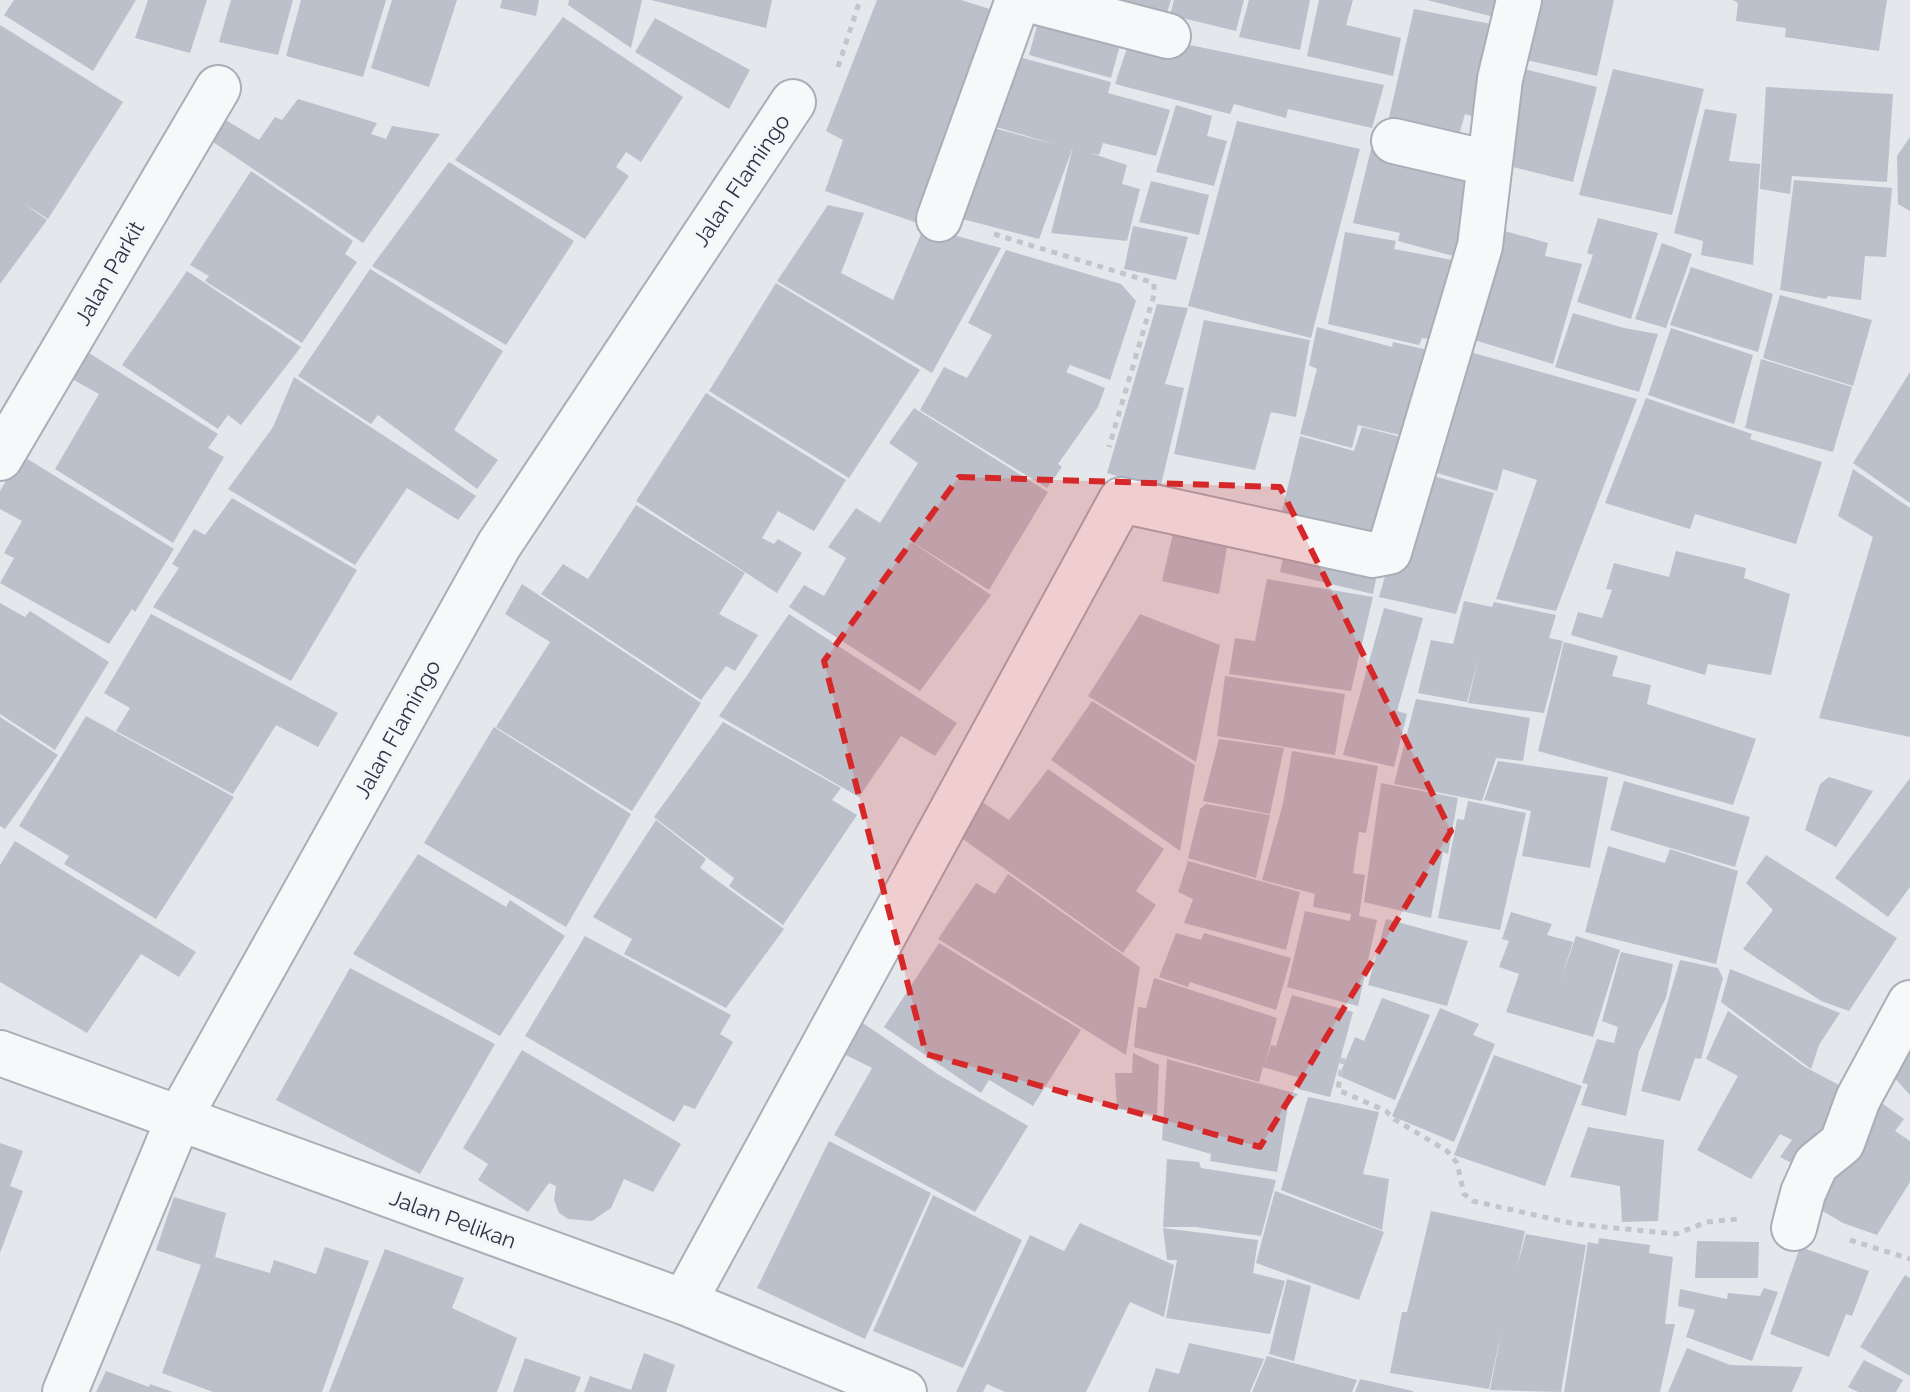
<svg xmlns="http://www.w3.org/2000/svg" width="1910" height="1392" font-family="Raleway,sans-serif">
  <rect width="100%" height="100%" fill="#e4e7ec"/>
  <path fill="#bbc0ca" d="M 14,0 L 136,0 L 93,71 L 4,15 Z
    M 148,0 L 207,0 L 190,53 L 135,38 Z
    M 231,0 L 293,0 L 278,55 L 219,42 Z
    M 301,0 L 386,0 L 363,77 L 286,56 Z
    M 392,0 L 457,0 L 429,87 L 371,68 Z
    M 502,0 L 539,0 L 536,16 L 500,8 Z
    M 569,0 L 642,0 L 631,48 L 568,5 Z
    M 651,0 L 772,0 L 766,28 Z
    M 877,0 L 961,0 L 999,12 L 923,225 L 825,191 L 843,140 L 826,131 Z
    M 1121,0 L 1171,0 L 1167,13 Z
    M 1174,0 L 1244,0 L 1236,31 L 1170,15 Z
    M 1249,0 L 1310,0 L 1300,50 L 1239,37 Z
    M 1319,0 L 1353,0 L 1346,25 L 1401,38 L 1393,76 L 1307,56 Z
    M 1427,0 L 1501,0 L 1498,18 Z
    M 1522,0 L 1614,0 L 1597,76 L 1508,56 Z
    M 1733,0 L 1887,0 L 1879,51 L 1785,37 L 1786,28 L 1736,21 L 1738,3 Z
    M 1043,4 L 1125,27 L 1111,78 L 1029,55 Z
    M 1414,9 L 1506,27 L 1486,120 L 1465,114 L 1457,142 L 1387,126 Z
    M 563,17 L 683,97 L 641,162 L 626,152 L 616,167 L 629,176 L 585,239 L 455,160 Z
    M 655,18 L 750,70 L 729,109 L 635,52 Z
    M 0,25 L 123,102 L 48,219 L 23,203 L 47,220 L 0,284 Z
    M 1132,33 L 1384,85 L 1372,128 L 1288,109 L 1286,118 L 1234,104 L 1230,114 L 1115,84 Z
    M 1008,54 L 1111,82 L 1108,93 L 1170,110 L 1156,156 L 1103,143 L 1099,155 L 1090,153 L 1127,165 L 1122,184 L 1140,189 L 1127,241 L 1051,233 L 1073,147 L 1039,239 L 947,215 L 986,126 L 1057,145 L 986,124 Z
    M 1512,66 L 1597,87 L 1573,182 L 1493,162 Z
    M 1613,69 L 1704,89 L 1672,215 L 1579,195 Z
    M 1766,87 L 1893,94 L 1887,182 L 1792,176 L 1790,194 L 1760,189 Z
    M 298,99 L 377,123 L 371,134 L 386,139 L 392,126 L 440,134 L 363,243 L 210,140 L 224,119 L 259,140 L 275,117 L 282,120 Z
    M 1176,105 L 1212,116 L 1207,136 L 1227,141 L 1214,186 L 1156,172 Z
    M 1705,109 L 1737,114 L 1729,161 L 1760,164 L 1753,265 L 1701,255 L 1703,241 L 1674,233 Z
    M 1237,121 L 1360,149 L 1311,338 L 1188,306 Z
    M 1910,137 L 1910,211 L 1898,204 L 1897,156 Z
    M 1371,149 L 1424,162 L 1479,165 L 1457,257 L 1398,241 L 1400,233 L 1353,223 Z
    M 449,162 L 574,241 L 506,345 L 372,266 Z
    M 251,171 L 353,241 L 345,254 L 357,262 L 302,343 L 205,281 L 209,276 L 190,265 Z
    M 1794,180 L 1892,188 L 1886,257 L 1865,256 L 1861,300 L 1828,296 L 1826,299 L 1780,290 Z
    M 1151,181 L 1209,195 L 1199,235 L 1139,222 Z
    M 828,205 L 864,213 L 841,273 L 893,300 L 924,227 L 1001,248 L 932,373 L 777,281 Z
    M 1598,218 L 1658,233 L 1631,319 L 1577,302 L 1593,255 L 1587,253 Z
    M 1133,226 L 1188,237 L 1176,280 L 1124,269 Z
    M 1494,228 L 1548,243 L 1545,256 L 1582,264 L 1553,364 L 1461,336 Z
    M 1345,232 L 1396,241 L 1394,249 L 1457,261 L 1444,341 L 1422,338 L 1419,345 L 1328,324 Z
    M 1662,243 L 1692,254 L 1666,328 L 1635,319 Z
    M 1006,250 L 1121,284 L 1136,301 L 1110,380 L 1070,365 L 1066,372 L 1105,388 L 1098,407 L 1058,464 L 1062,467 L 1047,488 L 920,410 L 944,367 L 967,378 L 992,335 L 968,323 Z
    M 1691,267 L 1773,294 L 1758,352 L 1670,325 Z
    M 370,269 L 503,351 L 454,430 L 498,460 L 477,489 L 378,415 L 371,424 L 298,376 Z
    M 187,271 L 301,347 L 241,425 L 228,415 L 218,429 L 122,365 Z
    M 776,283 L 920,370 L 849,478 L 709,391 Z
    M 1780,295 L 1872,320 L 1853,386 L 1763,358 Z
    M 1157,304 L 1188,308 L 1165,384 L 1184,388 L 1160,489 L 1107,473 Z
    M 1573,313 L 1624,328 L 1658,334 L 1639,392 L 1555,367 Z
    M 1204,320 L 1310,340 L 1296,417 L 1271,412 L 1255,470 L 1174,454 Z
    M 1317,327 L 1392,347 L 1393,342 L 1441,353 L 1412,438 L 1358,425 L 1352,448 L 1300,434 L 1317,369 L 1309,365 Z
    M 1671,328 L 1753,355 L 1734,424 L 1648,395 Z
    M 81,348 L 218,434 L 208,448 L 224,457 L 173,543 L 55,469 L 99,394 L 63,374 Z
    M 1456,348 L 1637,399 L 1556,611 L 1496,599 L 1537,480 L 1503,469 L 1497,491 L 1421,468 Z
    M 1761,359 L 1852,387 L 1833,452 L 1745,428 Z
    M 1910,372 L 1910,503 L 1853,463 Z
    M 294,377 L 476,496 L 458,520 L 407,488 L 355,565 L 228,489 L 273,427 Z
    M 706,393 L 846,480 L 814,531 L 778,511 L 762,538 L 774,544 L 778,539 L 802,553 L 777,593 L 636,501 Z
    M 1646,398 L 1752,434 L 1750,439 L 1822,462 L 1796,544 L 1695,514 L 1690,529 L 1605,503 Z
    M 914,408 L 1048,492 L 989,590 L 904,537 L 991,595 L 920,691 L 789,607 L 804,585 L 824,596 L 846,558 L 828,547 L 856,508 L 880,523 L 918,463 L 889,443 Z
    M 1362,427 L 1401,437 L 1380,535 L 1282,511 L 1300,436 L 1354,451 Z
    M 21,455 L 174,549 L 135,612 L 132,609 L 109,644 L 0,583 L 14,558 L 4,553 L 22,521 L 0,509 L 0,491 Z
    M 1853,469 L 1910,508 L 1910,737 L 1819,718 L 1873,537 L 1838,516 Z
    M 1416,471 L 1494,493 L 1456,614 L 1379,597 Z
    M 232,498 L 357,570 L 291,681 L 153,607 L 179,568 L 172,564 L 194,529 L 205,535 Z
    M 636,505 L 745,573 L 719,614 L 758,635 L 735,671 L 726,666 L 701,700 L 541,594 L 563,564 L 588,579 Z
    M 1174,529 L 1228,541 L 1219,594 L 1162,581 Z
    M 1287,540 L 1379,564 L 1373,594 L 1280,572 Z
    M 1676,551 L 1746,568 L 1744,578 L 1790,594 L 1771,675 L 1708,664 L 1705,675 L 1571,635 L 1578,612 L 1602,618 L 1612,590 L 1606,589 L 1614,563 L 1669,577 Z
    M 1267,579 L 1373,597 L 1351,691 L 1229,674 L 1235,638 L 1255,641 Z
    M 522,584 L 701,703 L 632,811 L 496,727 L 550,642 L 505,614 Z
    M 1464,601 L 1492,607 L 1494,602 L 1556,615 L 1549,638 L 1563,641 L 1544,713 L 1468,703 L 1478,659 L 1467,702 L 1418,693 L 1431,640 L 1453,644 Z
    M 0,603 L 25,617 L 30,611 L 109,662 L 55,750 L 0,714 Z
    M 1384,608 L 1423,618 L 1397,711 L 1407,714 L 1394,767 L 1343,755 Z
    M 151,614 L 338,713 L 318,747 L 276,725 L 233,794 L 116,731 L 130,708 L 104,693 Z
    M 789,614 L 957,723 L 935,756 L 901,736 L 859,797 L 719,716 Z
    M 1140,614 L 1220,645 L 1196,762 L 1088,696 Z
    M 1564,642 L 1618,656 L 1612,676 L 1651,685 L 1647,704 L 1756,739 L 1733,805 L 1538,751 Z
    M 1225,676 L 1345,694 L 1335,755 L 1217,736 Z
    M 1416,699 L 1530,718 L 1523,761 L 1496,758 L 1482,801 L 1394,784 Z
    M 1092,701 L 1195,765 L 1180,851 L 1051,760 Z
    M 86,716 L 234,797 L 156,919 L 64,864 L 69,856 L 19,826 Z
    M 0,717 L 58,755 L 5,829 L 0,826 Z
    M 723,722 L 841,788 L 832,800 L 857,815 L 783,925 L 729,886 L 734,878 L 654,817 Z
    M 494,727 L 631,814 L 566,927 L 424,843 Z
    M 1219,739 L 1284,748 L 1270,814 L 1203,801 Z
    M 1292,751 L 1378,766 L 1366,833 L 1359,832 L 1353,873 L 1365,875 L 1359,916 L 1377,920 L 1358,1006 L 1287,987 L 1305,911 L 1350,921 L 1351,914 L 1313,907 L 1315,894 L 1262,880 L 1283,803 Z
    M 1498,761 L 1608,777 L 1590,868 L 1522,856 L 1531,811 L 1484,800 Z
    M 1048,769 L 1164,849 L 1136,891 L 1156,905 L 1123,953 L 960,837 L 982,802 L 1009,820 Z
    M 1829,777 L 1873,791 L 1836,847 L 1805,830 L 1820,784 Z
    M 1910,778 L 1910,887 L 1888,917 L 1835,878 Z
    M 1624,781 L 1750,817 L 1735,867 L 1610,830 Z
    M 1381,783 L 1458,798 L 1448,854 L 1443,852 L 1431,918 L 1364,902 Z
    M 1468,801 L 1526,813 L 1500,930 L 1438,918 L 1457,819 L 1464,820 Z
    M 1206,804 L 1270,815 L 1256,878 L 1188,858 L 1200,809 Z
    M 656,820 L 706,859 L 700,868 L 784,929 L 726,1008 L 624,954 L 632,939 L 593,917 Z
    M 15,841 L 196,952 L 179,977 L 141,954 L 87,1033 L 0,982 L 0,865 Z
    M 1608,846 L 1665,863 L 1670,849 L 1738,871 L 1716,964 L 1585,932 Z
    M 418,854 L 506,907 L 510,900 L 565,936 L 500,1036 L 353,954 Z
    M 1766,855 L 1897,938 L 1849,1011 L 1821,1001 L 1743,949 L 1773,910 L 1746,883 Z
    M 1188,861 L 1300,892 L 1286,950 L 1184,923 L 1193,899 L 1178,892 Z
    M 1008,874 L 1140,967 L 1126,1055 L 938,939 L 976,883 L 995,894 Z
    M 1511,912 L 1552,924 L 1547,935 L 1573,942 L 1560,982 L 1576,936 L 1620,950 L 1593,1037 L 1506,1012 L 1519,974 L 1499,967 L 1509,941 L 1502,939 Z
    M 1386,919 L 1468,941 L 1447,1006 L 1368,985 Z
    M 1176,933 L 1201,940 L 1204,933 L 1291,958 L 1276,1010 L 1190,982 L 1188,987 L 1159,977 Z
    M 585,936 L 731,1015 L 720,1034 L 733,1042 L 695,1109 L 684,1105 L 674,1122 L 525,1036 Z
    M 939,943 L 1081,1030 L 1033,1106 L 989,1080 L 981,1093 L 884,1027 Z
    M 1621,952 L 1673,964 L 1666,998 L 1639,1051 L 1626,1116 L 1581,1105 L 1588,1084 L 1582,1083 L 1597,1039 L 1614,1043 L 1618,1027 L 1602,1021 Z
    M 1680,960 L 1718,968 L 1723,978 L 1701,1059 L 1695,1058 L 1680,1101 L 1641,1091 Z
    M 350,968 L 495,1044 L 420,1174 L 276,1100 Z
    M 1730,969 L 1840,1013 L 1819,1045 L 1811,1069 L 1721,1002 Z
    M 1154,978 L 1277,1018 L 1265,1064 L 1271,1045 L 1276,1046 L 1292,995 L 1353,1012 L 1330,1097 L 1298,1089 L 1300,1078 L 1263,1067 L 1259,1082 L 1134,1047 L 1138,1007 L 1146,1008 Z
    M 1382,998 L 1430,1015 L 1395,1100 L 1339,1076 L 1355,1037 L 1364,1041 Z
    M 1440,1008 L 1479,1024 L 1473,1035 L 1495,1044 L 1454,1142 L 1392,1116 Z
    M 1728,1011 L 1805,1067 L 1852,1092 L 1805,1170 L 1780,1157 L 1792,1140 L 1780,1134 L 1751,1179 L 1697,1150 L 1738,1076 L 1706,1059 Z
    M 851,1015 L 939,1075 L 1028,1126 L 975,1212 L 834,1135 L 872,1068 L 832,1048 Z
    M 1910,1022 L 1910,1095 L 1892,1075 Z
    M 522,1050 L 681,1144 L 653,1192 L 624,1179 L 611,1208 L 592,1221 L 568,1219 L 559,1213 L 554,1200 L 556,1186 L 549,1183 L 528,1212 L 478,1180 L 488,1164 L 463,1148 Z
    M 1133,1053 L 1159,1065 L 1157,1115 L 1117,1109 L 1115,1073 L 1132,1073 Z
    M 1494,1055 L 1582,1086 L 1545,1186 L 1454,1155 Z
    M 1167,1059 L 1298,1094 L 1288,1106 L 1277,1172 L 1210,1161 L 1211,1154 L 1162,1140 Z
    M 1308,1097 L 1379,1112 L 1363,1174 L 1389,1179 L 1382,1230 L 1281,1190 Z
    M 1879,1101 L 1904,1119 L 1895,1131 L 1910,1141 L 1910,1182 L 1877,1235 L 1843,1223 L 1814,1206 Z
    M 1588,1127 L 1664,1140 L 1658,1221 L 1622,1222 L 1620,1186 L 1570,1177 Z
    M 829,1141 L 931,1193 L 865,1339 L 757,1288 Z
    M 0,1143 L 23,1151 L 10,1186 L 23,1191 L 0,1253 Z
    M 1167,1159 L 1199,1162 L 1201,1168 L 1276,1180 L 1261,1236 L 1195,1227 L 1163,1227 Z
    M 1275,1191 L 1384,1232 L 1359,1300 L 1256,1263 Z
    M 933,1195 L 1022,1240 L 963,1368 L 873,1331 Z
    M 174,1197 L 226,1213 L 215,1257 L 270,1273 L 274,1260 L 316,1274 L 325,1247 L 369,1261 L 322,1392 L 213,1392 L 162,1373 L 201,1265 L 156,1250 Z
    M 1431,1211 L 1525,1231 L 1517,1267 L 1526,1234 L 1586,1245 L 1561,1392 L 1490,1390 L 1502,1329 L 1489,1389 L 1390,1373 L 1402,1312 L 1407,1312 Z
    M 1080,1223 L 1174,1265 L 1164,1317 L 1130,1302 L 1086,1392 L 1005,1392 L 987,1384 L 983,1392 L 956,1392 L 1030,1235 L 1064,1251 Z
    M 1163,1228 L 1258,1240 L 1253,1273 L 1285,1281 L 1270,1334 L 1166,1318 L 1177,1260 L 1167,1260 Z
    M 1599,1238 L 1650,1245 L 1649,1253 L 1673,1257 L 1665,1324 L 1675,1324 L 1660,1392 L 1564,1392 L 1588,1242 L 1598,1244 Z
    M 1697,1241 L 1759,1242 L 1758,1278 L 1695,1278 Z
    M 1800,1247 L 1869,1271 L 1852,1316 L 1846,1314 L 1829,1357 L 1770,1334 Z
    M 385,1249 L 464,1278 L 452,1308 L 517,1338 L 497,1392 L 329,1392 Z
    M 1905,1275 L 1910,1278 L 1910,1376 L 1860,1347 Z
    M 1287,1279 L 1311,1286 L 1294,1361 L 1269,1354 Z
    M 1764,1288 L 1778,1292 L 1752,1361 L 1686,1337 L 1695,1310 L 1678,1306 L 1680,1289 L 1727,1299 L 1728,1293 L 1760,1296 Z
    M 1189,1343 L 1264,1359 L 1250,1392 L 1148,1392 L 1156,1368 L 1179,1374 Z
    M 1687,1348 L 1730,1365 L 1803,1367 L 1792,1392 L 1668,1392 Z
    M 644,1353 L 675,1365 L 666,1392 L 584,1392 L 590,1376 L 631,1390 Z
    M 1267,1356 L 1357,1380 L 1352,1392 L 1252,1392 Z
    M 525,1358 L 581,1377 L 575,1392 L 513,1392 Z
    M 1864,1360 L 1903,1380 L 1896,1392 L 1858,1392 L 1848,1387 Z
    M 106,1371 L 149,1387 L 150,1384 L 173,1392 L 96,1392 Z
    M 1360,1379 L 1413,1391 L 1413,1392 L 1355,1392 Z"/>
  <g fill="none" stroke-linecap="round" stroke-linejoin="round">
    <g stroke="#a9aeb7" stroke-width="48">
      <path id="minor" d="M 1030,0 L 1168,36
        M 1394,141 L 1488,163
        M 939,219 L 1018,0
        M 0,458 L 218,88
        M 0,1053 L 684,1302 L 904,1392
        M 1794,1228 L 1803,1193 L 1816,1164 L 1842,1143 L 1858,1099 L 1910,1003
        M 684,1302 L 1121,500 L 1373,555 L 1389,552 L 1480,246 L 1500,79 L 1519,0
        M 65,1392 L 178,1120 L 499,545 L 793,102"/>
    </g>
    <path stroke="#c2c5cb" stroke-width="5" stroke-dasharray="6 6" stroke-linecap="butt" d="M 838,67 L 860,0
      M 994,234 L 1154,283 L 1154,295 L 1109,447
      M 1343,1058 L 1338,1090 L 1386,1111 L 1394,1119 L 1447,1151 L 1457,1163 L 1464,1194 L 1473,1201 L 1575,1224 L 1676,1234 L 1707,1222 L 1738,1219
      M 1850,1240 L 1910,1259"/>
    <use href="#minor" stroke="#f7f8fa" stroke-width="44"/>
  </g>
  <path fill="#d62828" fill-opacity="0.2" stroke="#d62828" stroke-width="6" stroke-dasharray="16 10" stroke-linejoin="round" d="M 959,477 L 1280,487 L 1451,831 L 1260,1147 L 926,1054 L 824,661 Z"/>
  <g text-anchor="middle" stroke-width="6" stroke-linejoin="round" paint-order="stroke">
    <g font-size="22" fill="#2b3445" stroke="#f4f6f9">
      <text transform="translate(741 180) rotate(-56)" y="8">Jalan Flamingo</text>
      <text transform="translate(109 273) rotate(-60)" y="8">Jalan Parkit</text>
      <text transform="translate(397 729) rotate(-61)" y="8">Jalan Flamingo</text>
      <text transform="translate(453 1219) rotate(20)" y="8">Jalan Pelikan</text>
    </g>
  </g>
</svg>
